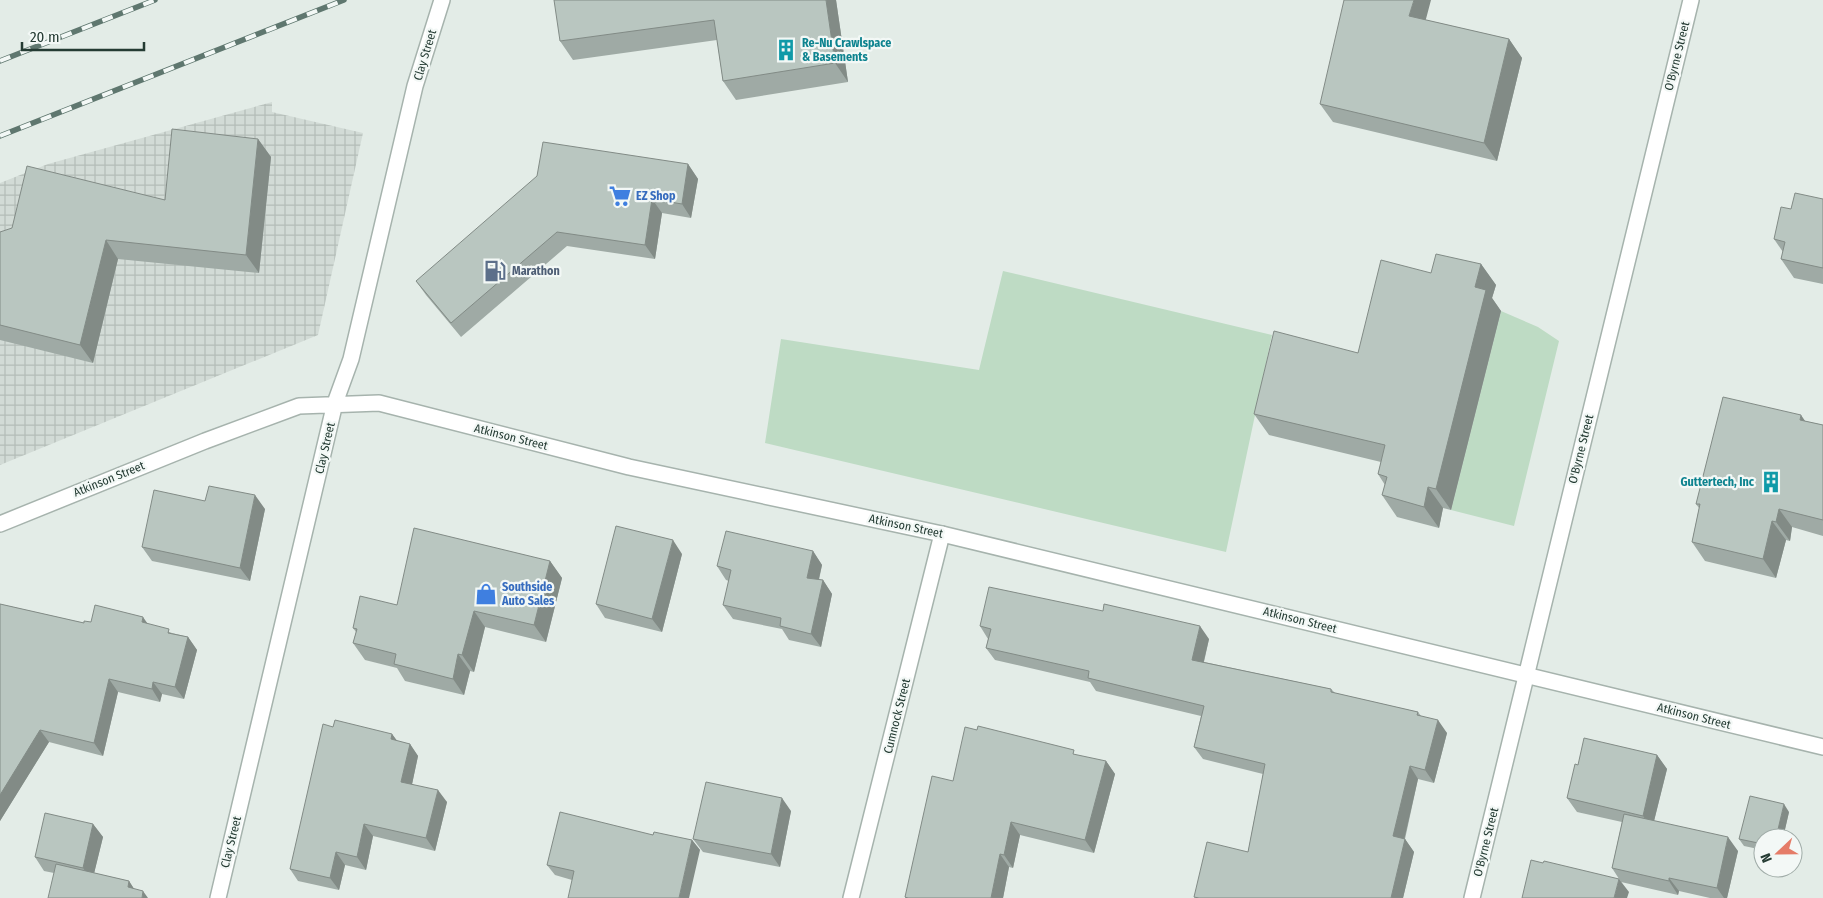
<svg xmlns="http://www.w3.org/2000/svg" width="1823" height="898" font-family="'Fira Sans Condensed',sans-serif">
  <defs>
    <pattern id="industrial-grid" width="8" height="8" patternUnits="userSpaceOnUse" patternTransform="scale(1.25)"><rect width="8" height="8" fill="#d2dbd6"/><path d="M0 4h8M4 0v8" fill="none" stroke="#b4bdb8"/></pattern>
  </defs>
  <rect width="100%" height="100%" fill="#e3ece7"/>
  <path fill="url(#industrial-grid)" d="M 272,102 L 272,112 L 363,133 L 318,335 L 0,465 L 0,183 L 48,164 Z"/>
  <path fill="#bedbc4" d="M 1003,271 L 1272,335 L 1226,552 L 765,443 L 781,339 L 979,370 Z
    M 1501,311 L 1538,327 L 1559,341 L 1514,526 L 1451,510 Z"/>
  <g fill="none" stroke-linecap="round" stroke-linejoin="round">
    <g stroke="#a6b3ad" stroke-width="18">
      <path id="minor" d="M 851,898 L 942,534
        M 1472,898 L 1691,0"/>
    </g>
    <g stroke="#a6b3ad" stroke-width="18">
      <path id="tertiary" d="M 0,524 L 205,441 L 299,406 L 379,403 L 629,467 L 942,534 L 1823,747
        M 218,898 L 335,403 L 351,359 L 415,86 L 442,0"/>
    </g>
    <use href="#minor" stroke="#fff" stroke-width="15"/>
    <use href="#tertiary" stroke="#fff" stroke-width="15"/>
    <g stroke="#5f776f" stroke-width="5.5">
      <path id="rail" d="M 0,61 L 155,0
        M 0,136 L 344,0"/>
    </g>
    <use href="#rail" stroke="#f3f8f6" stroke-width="4" stroke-dasharray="11" stroke-linecap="butt"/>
  </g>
  <path fill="#9faaa5" d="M 836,0 L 848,82 L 736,100 L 723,81 L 717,40 L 573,60 L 560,41 Z
    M 1426,20 L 1509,39 L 1522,58 L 1497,161 L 1333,122 L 1320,104 Z
    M 258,139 L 271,157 L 259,273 L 118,259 L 93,363 L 0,340 L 0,232 L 165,200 Z
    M 688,164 L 698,179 L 691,218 L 662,213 L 655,259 L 567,246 L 461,337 L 426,295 L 416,281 Z
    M 1823,199 L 1823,284 L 1794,278 L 1781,259 L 1783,252 L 1774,239 L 1791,209 Z
    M 1481,264 L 1496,285 L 1492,298 L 1501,311 L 1451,510 L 1443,508 L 1439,528 L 1397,517 L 1382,495 L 1385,485 L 1378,474 L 1381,462 L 1269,435 L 1254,414 L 1358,353 L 1431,273 Z
    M 1805,421 L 1823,425 L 1823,536 L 1792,527 L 1790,541 L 1786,540 L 1776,578 L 1705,561 L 1692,542 L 1699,508 L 1696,504 Z
    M 205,501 L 265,509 L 250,581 L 152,561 L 142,547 Z
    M 813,551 L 822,565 L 819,580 L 823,580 L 832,594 L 821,647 L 789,640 L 782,629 L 733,619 L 723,605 L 729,581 L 726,580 L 717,566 Z
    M 682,554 L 662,632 L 605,618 L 596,604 Z
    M 550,561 L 562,578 L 546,642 L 485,627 L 474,672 L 470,671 L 464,695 L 405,681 L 397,668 L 365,660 L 353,643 L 356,632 L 353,628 L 397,605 Z
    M 0,604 L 84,623 L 91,622 L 148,624 L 172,633 L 188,637 L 197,650 L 184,699 L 162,694 L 160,702 L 118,692 L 103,756 L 49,742 L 0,821 Z
    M 980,626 L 1209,639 L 1204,662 L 1331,689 L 1335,693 L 1418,712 L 1421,716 L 1447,733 L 1434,783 L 1418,779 L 1405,839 L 1414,852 L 1403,898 L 1195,898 L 1194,897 L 1248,852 L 1263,774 L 1203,759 L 1194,747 L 1201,716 L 1096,691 L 1090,682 L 995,660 L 986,648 L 988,639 Z
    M 333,727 L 392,734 L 397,741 L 410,744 L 418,756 L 412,784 L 447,802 L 435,851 L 373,836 L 366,870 L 345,865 L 339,890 L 298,881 L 290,869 Z
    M 1657,755 L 1667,769 L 1654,821 L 1738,851 L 1727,898 L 1710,898 L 1679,891 L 1678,895 L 1621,882 L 1612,868 L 1622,822 L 1577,812 L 1567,798 L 1578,765 Z
    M 1106,761 L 1115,774 L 1094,853 L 1020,835 L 1013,868 L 1009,867 L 1003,898 L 905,898 L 905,897 L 953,781 Z
    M 791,811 L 780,867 L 703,852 L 693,839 Z
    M 1789,812 L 1783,838 L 1763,838 L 1763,850 L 1744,846 L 1739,839 Z
    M 93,824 L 103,837 L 94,873 L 129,881 L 134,889 L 44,871 L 35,857 Z
    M 653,835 L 692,840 L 700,850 L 572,880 L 555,875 L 547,865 Z"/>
  <path fill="#828b86" d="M 826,0 L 836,0 L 848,82 L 835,63 Z
    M 1414,0 L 1431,0 L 1422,34 L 1409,16 Z
    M 1509,39 L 1522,58 L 1497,161 L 1484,143 Z
    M 258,139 L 271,157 L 259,273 L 246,255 Z
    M 688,164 L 698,179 L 691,218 L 682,204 Z
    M 652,199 L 662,213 L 655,259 L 645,245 Z
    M 106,240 L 118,259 L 93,363 L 80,345 Z
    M 1481,264 L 1496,285 L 1492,298 L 1501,311 L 1451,510 L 1436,489 L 1475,287 Z
    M 1801,415 L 1814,434 L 1800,420 Z
    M 1428,487 L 1443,508 L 1439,528 L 1424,507 Z
    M 255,495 L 265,509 L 250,581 L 240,568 Z
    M 1779,509 L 1792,527 L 1790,541 L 1776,522 Z
    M 1772,521 L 1786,540 L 1776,578 L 1763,559 Z
    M 673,540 L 682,554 L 662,632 L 652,619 Z
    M 813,551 L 822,565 L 816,591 L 807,578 Z
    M 550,561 L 562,578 L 546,642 L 534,625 Z
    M 823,580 L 832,594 L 821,647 L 811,634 Z
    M 474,611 L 485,627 L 474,672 L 462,655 Z
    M 143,617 L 152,630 L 142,622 Z
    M 1200,626 L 1209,639 L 1201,673 L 1192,660 Z
    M 188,637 L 197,650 L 184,699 L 175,687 Z
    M 458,654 L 470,671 L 464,695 L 453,679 Z
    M 109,679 L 118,692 L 103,756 L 94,743 Z
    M 153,682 L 162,694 L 160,702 L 152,689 Z
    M 1438,720 L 1447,733 L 1434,783 L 1425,770 Z
    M 40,730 L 49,742 L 0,821 L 0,795 Z
    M 392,734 L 401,746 L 391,739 Z
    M 410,744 L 418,756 L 410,794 L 401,782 Z
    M 1657,755 L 1667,769 L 1652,829 L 1643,816 Z
    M 1106,761 L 1115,774 L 1094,853 L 1085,840 Z
    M 1410,766 L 1418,779 L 1402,849 L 1393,836 Z
    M 438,790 L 447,802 L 435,851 L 426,838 Z
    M 782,798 L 791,811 L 780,867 L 771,854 Z
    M 1784,804 L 1789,812 L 1783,838 L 1776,838 Z
    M 1011,822 L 1020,835 L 1013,868 L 1004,855 Z
    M 93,824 L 103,837 L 92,882 L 83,868 Z
    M 364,824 L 373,836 L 366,870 L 357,857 Z
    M 1728,837 L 1738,851 L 1727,898 L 1724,898 L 1717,888 Z
    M 1405,839 L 1414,852 L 1403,898 L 1391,898 Z
    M 692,840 L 700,850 L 689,898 L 679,898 Z
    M 336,852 L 345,865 L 339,890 L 330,878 Z
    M 1000,854 L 1009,867 L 1003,898 L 991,898 Z
    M 1669,878 L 1679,891 L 1678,895 L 1669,881 Z
    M 1619,879 L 1629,892 L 1627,898 L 1614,898 Z
    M 129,881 L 138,895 L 128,887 Z
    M 143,891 L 148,898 L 142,898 Z"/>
  <path fill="#b9c6c0" stroke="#828b86" d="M 554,0 L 826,0 L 835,63 L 723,81 L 714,20 L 560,41 Z
    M 1344,0 L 1414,0 L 1409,16 L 1509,39 L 1484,143 L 1320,104 Z
    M 172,129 L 258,139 L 246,255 L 106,240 L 80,345 L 0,325 L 0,232 L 12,228 L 27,166 L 165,200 Z
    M 543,142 L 688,164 L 682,204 L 652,199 L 645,245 L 557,232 L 451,323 L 416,281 L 537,176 Z
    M 1795,193 L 1823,199 L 1823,268 L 1781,259 L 1785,242 L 1774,239 L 1781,207 L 1791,209 Z
    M 1436,254 L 1481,264 L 1475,287 L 1486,290 L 1436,489 L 1428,487 L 1424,507 L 1382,495 L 1387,477 L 1378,474 L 1385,445 L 1254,414 L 1274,331 L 1358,353 L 1381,260 L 1431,273 Z
    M 1723,397 L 1801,415 L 1800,420 L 1823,425 L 1823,520 L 1779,509 L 1776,522 L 1772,521 L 1763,559 L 1692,542 L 1700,504 L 1696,504 Z
    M 209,486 L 255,495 L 240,568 L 142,547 L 154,490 L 205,501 Z
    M 616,526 L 673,540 L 652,619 L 596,604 Z
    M 414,528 L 550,561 L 534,625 L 474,611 L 462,655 L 458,654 L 453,679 L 394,664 L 396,654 L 353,643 L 357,629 L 353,628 L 360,596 L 397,605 Z
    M 726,531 L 813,551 L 807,578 L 823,580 L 811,634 L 780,626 L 781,618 L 723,605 L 731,570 L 717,566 Z
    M 989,587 L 1103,611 L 1104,604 L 1200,626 L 1192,660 L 1331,689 L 1331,692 L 1418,712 L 1417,715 L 1438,720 L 1425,770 L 1410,766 L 1393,836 L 1405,839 L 1391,898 L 1199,898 L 1194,897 L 1207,842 L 1248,852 L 1265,764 L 1194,747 L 1204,706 L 1088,678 L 1089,671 L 986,648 L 991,629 L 980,626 Z
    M 0,604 L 84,623 L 84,621 L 91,622 L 95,605 L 143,617 L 142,622 L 169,629 L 168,633 L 188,637 L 175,687 L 153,682 L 152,689 L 109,679 L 94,743 L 40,730 L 0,795 Z
    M 335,720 L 392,734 L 391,739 L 410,744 L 401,782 L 438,790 L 426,838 L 364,824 L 357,857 L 336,852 L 330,878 L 290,869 L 323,724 L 333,727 Z
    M 978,726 L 1074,750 L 1073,754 L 1106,761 L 1085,840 L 1011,822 L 1004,855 L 1000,854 L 991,898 L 908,898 L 905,897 L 932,776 L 953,781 L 965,727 L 977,730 Z
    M 1584,738 L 1657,755 L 1643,816 L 1567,798 L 1575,764 L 1578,765 Z
    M 706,782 L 782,798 L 771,854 L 693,839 Z
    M 1750,796 L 1784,804 L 1776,838 L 1763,838 L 1763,844 L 1739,839 Z
    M 560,812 L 653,835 L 654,832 L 692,840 L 679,898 L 568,898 L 574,871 L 547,865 Z
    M 45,813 L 93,824 L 83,868 L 35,857 Z
    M 1624,814 L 1728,837 L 1717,888 L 1669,878 L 1669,881 L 1612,868 Z
    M 1531,860 L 1543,863 L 1544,861 L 1619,879 L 1614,898 L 1522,898 Z
    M 56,864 L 129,881 L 128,887 L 143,891 L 142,898 L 48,898 Z"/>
  <defs>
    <g id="building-bare" transform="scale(1.725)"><path d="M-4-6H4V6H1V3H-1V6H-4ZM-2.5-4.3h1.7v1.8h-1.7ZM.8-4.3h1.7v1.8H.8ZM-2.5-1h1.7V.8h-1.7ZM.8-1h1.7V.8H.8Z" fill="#0f9aa8" stroke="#f3f8f6" stroke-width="2.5" paint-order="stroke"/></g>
    <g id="supermarket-bare" transform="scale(1.725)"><path d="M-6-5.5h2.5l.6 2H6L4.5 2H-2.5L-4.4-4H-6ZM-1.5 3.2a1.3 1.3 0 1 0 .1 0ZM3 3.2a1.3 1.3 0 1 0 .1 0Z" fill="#3f7fe0" stroke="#f3f8f6" stroke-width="2.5" paint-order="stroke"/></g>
    <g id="fuel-bare" transform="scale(1.725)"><path d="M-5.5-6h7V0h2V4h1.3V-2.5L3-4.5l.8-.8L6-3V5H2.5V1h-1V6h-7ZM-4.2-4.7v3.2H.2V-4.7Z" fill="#5c6f8a" stroke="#f3f8f6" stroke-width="2.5" paint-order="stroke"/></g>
    <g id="shop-bare" transform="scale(1.725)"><path d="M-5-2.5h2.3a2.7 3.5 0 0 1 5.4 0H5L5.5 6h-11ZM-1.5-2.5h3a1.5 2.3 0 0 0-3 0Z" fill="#3f7fe0" stroke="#f3f8f6" stroke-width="2.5" paint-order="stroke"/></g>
  </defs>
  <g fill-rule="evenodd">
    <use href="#building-bare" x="786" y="50"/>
    <use href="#supermarket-bare" x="620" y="196"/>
    <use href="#fuel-bare" x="495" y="271"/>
    <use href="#building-bare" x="1771" y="482"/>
    <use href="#shop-bare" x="486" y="594"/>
  </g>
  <g text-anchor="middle" stroke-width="4.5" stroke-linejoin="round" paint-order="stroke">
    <g font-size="12" font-weight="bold" fill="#0d838f" stroke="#f3f8f6" text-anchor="start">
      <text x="802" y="47">Re-Nu Crawlspace<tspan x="802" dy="14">&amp; Basements</tspan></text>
      <text x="1754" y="486" text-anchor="end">Guttertech, Inc</text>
    </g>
    <g font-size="12" fill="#243b33" stroke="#f3f8f6">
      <text transform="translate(425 55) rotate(-73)" y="4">Clay Street</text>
      <text transform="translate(1677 56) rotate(-76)" y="4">O'Byrne Street</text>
      <text transform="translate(511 437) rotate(14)" y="4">Atkinson Street</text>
      <text transform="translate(325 448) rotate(-77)" y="4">Clay Street</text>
      <text transform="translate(1581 449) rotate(-76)" y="4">O'Byrne Street</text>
      <text transform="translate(109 479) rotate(-22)" y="4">Atkinson Street</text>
      <text transform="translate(906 526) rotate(12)" y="4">Atkinson Street</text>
      <text transform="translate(1300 620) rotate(14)" y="4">Atkinson Street</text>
      <text transform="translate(897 716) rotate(-76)" y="4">Cumnock Street</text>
      <text transform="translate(1694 716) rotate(14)" y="4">Atkinson Street</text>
      <text transform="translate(231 842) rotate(-76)" y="4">Clay Street</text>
      <text transform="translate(1486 842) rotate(-76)" y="4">O'Byrne Street</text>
    </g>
    <g font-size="12" font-weight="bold" fill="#366cbe" stroke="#f3f8f6" text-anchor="start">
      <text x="636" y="200">EZ Shop</text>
      <text x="502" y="591">Southside<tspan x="502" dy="14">Auto Sales</tspan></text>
    </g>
    <g font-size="12" font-weight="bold" fill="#4e5e75" stroke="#f3f8f6" text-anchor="start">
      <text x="512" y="275">Marathon</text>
    </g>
  </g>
  <g transform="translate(1778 853) rotate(248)"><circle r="24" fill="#f3f8f6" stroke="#a0aca8"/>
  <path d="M0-4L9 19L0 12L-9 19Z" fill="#e57c68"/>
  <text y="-8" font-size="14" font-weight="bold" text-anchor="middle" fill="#243b33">N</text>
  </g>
  <path d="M22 42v8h122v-8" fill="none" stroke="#243b33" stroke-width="2.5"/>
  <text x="30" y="42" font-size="15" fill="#243b33" stroke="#f3f8f6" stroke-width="4" paint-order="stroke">20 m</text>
</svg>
